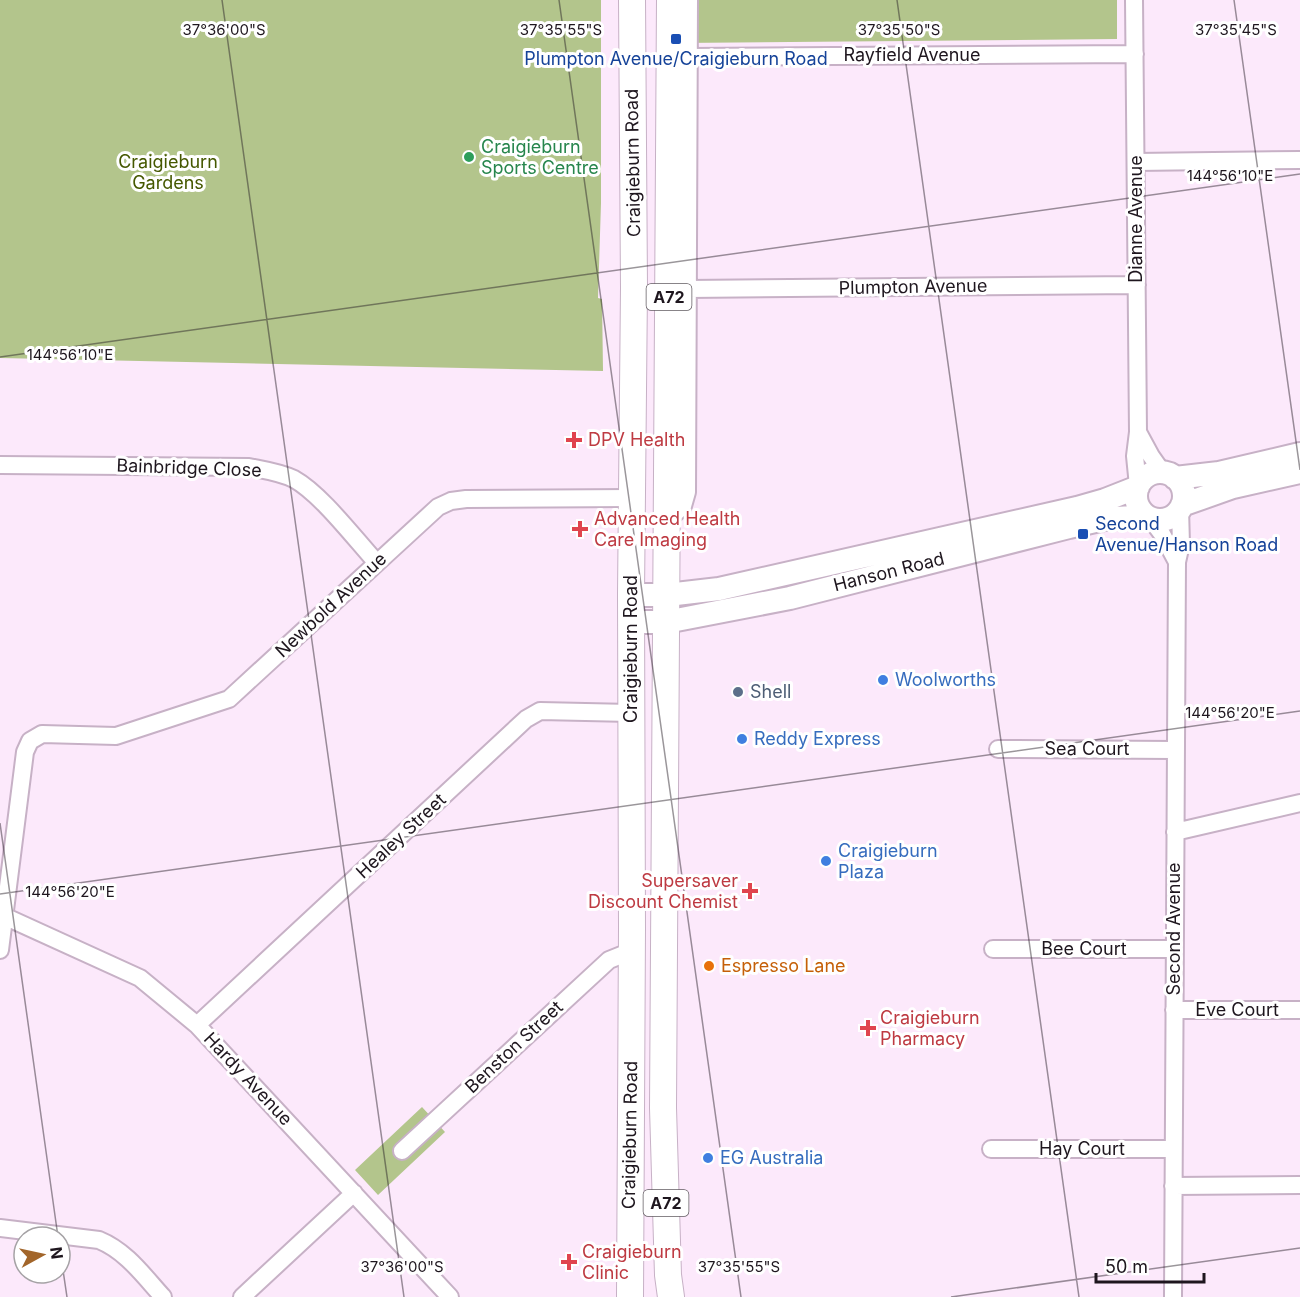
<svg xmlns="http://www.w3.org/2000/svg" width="1300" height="1297" font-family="Inter,sans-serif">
  <rect width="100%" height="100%" fill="#fce9fb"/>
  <path fill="#b3c58c" d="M 0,0 L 601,0 L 601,203 L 598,298 L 602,299 L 603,371 L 0,358 Z
    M 677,0 L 1117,0 L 1117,39 L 679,43 Z
    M 422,1107 L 445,1132 L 378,1195 L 355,1170 Z"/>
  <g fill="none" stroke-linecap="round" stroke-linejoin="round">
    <g stroke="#c7b1c6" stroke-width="20">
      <path id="street" d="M 1134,0 L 1138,432 L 1135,456 L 1138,486
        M 689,57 L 1135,54
        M 1136,162 L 1300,160
        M 688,289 L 1137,285
        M 1138,432 L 1151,456 L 1163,473
        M 0,465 L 249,467 C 264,470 280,472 294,479 C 321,494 355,539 377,563
        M 1150,518 L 1162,534 L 1177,562
        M 667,521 L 683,506 L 687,492 L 689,0
        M 998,749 L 1175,750
        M 1175,832 L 1300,803
        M 4,916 L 140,978 L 197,1025 L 450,1297
        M 993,949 L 1174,949
        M 0,950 L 25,752 L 30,741 L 42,734 L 116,736 L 229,699 L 438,507 L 451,501 L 466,499 L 632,498
        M 1174,1010 L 1300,1010
        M 197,1025 L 526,719 L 540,711 L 631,713
        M 991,1149 L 1173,1149
        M 402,1151 L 609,960 L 624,954 L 632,953
        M 1173,1186 L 1300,1185
        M 0,1228 L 99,1240 C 126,1251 143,1275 163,1297
        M 242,1297 L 354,1193
        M 1173,1297 L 1177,562 L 1181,544 L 1180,508"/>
    </g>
    <g stroke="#c7b1c6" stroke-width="26">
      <path id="secondary" d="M1136 496a24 24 0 1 1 48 0a24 24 0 1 1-48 0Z
        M 1175,478 L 1219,473 L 1300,454
        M 1182,505 L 1233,487 L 1300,472
        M 631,595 L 667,595 L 719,589 L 1077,508 L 1105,500 L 1138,487
        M 631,622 L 666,622 L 790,598 L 1069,527 L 1104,519 L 1146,516"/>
    </g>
    <g stroke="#c7b1c6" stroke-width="28">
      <path id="primary" d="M 670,0 L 663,1108 L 668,1275 L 671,1297
        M 630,1297 L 632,928 L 631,595 L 634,288 L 632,0"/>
    </g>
    <use href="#street" stroke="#fff" stroke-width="16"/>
    <use href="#secondary" stroke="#fff" stroke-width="22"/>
    <use href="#primary" stroke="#fff" stroke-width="26"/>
  </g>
  <path fill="none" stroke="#1e161e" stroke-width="1.5" stroke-opacity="0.45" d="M 222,0 L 404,1297M 559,0 L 741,1297M 897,0 L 1079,1297M 1234,0 L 1300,470M 0,357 L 1300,174M 0,823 L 58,1237M 0,894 L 1300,711M 60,1250 L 67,1297M 951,1297 L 1300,1248"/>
  <g fill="#1a4fb4" stroke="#fff" stroke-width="2">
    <rect x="670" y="33" width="12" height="12" rx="3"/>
    <rect x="1077" y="528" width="12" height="12" rx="3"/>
  </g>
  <circle fill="#2e9e5b" stroke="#fff" stroke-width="2" cx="469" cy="157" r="6"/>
  <g fill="#e0444e" stroke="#fff" stroke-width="2">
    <path d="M571 431h6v6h6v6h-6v6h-6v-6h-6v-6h6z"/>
    <path d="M577 520h6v6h6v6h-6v6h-6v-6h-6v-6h6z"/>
    <path d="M747 882h6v6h6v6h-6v6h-6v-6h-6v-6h6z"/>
    <path d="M865 1019h6v6h6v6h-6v6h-6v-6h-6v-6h6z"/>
    <path d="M566 1253h6v6h6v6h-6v6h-6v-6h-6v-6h6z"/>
  </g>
  <g fill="#3f7fe0" stroke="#fff" stroke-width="2">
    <circle cx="883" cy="680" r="6"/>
    <circle cx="742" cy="739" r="6"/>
    <circle cx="826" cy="861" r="6"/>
    <circle cx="708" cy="1158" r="6"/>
  </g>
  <circle fill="#5c6f8a" stroke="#fff" stroke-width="2" cx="738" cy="692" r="6"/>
  <circle fill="#e8710a" stroke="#fff" stroke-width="2" cx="709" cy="966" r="6"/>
  <g text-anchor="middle" stroke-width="6" stroke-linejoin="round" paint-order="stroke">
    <g fill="#fff" stroke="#625c62" stroke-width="1.5">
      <rect x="646.5" y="284" width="45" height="26" rx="4.5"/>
      <rect x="643.5" y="1190" width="45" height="26" rx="4.5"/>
    </g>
    <g font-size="16" font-weight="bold" fill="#1e161e">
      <text x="669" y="303">A72</text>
      <text x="666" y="1209">A72</text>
    </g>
    <g font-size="18" fill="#1e161e" stroke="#fff">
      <text x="912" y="61">Rayfield Avenue</text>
      <text transform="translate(633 163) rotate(-91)" y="6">Craigieburn Road</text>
      <text transform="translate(1136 219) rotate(-90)" y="6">Dianne Avenue</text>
      <text transform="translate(913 287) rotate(-1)" y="6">Plumpton Avenue</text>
      <text transform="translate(189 468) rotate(2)" y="6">Bainbridge Close</text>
      <text transform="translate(889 572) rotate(-14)" y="6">Hanson Road</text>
      <text transform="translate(331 605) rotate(-43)" y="6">Newbold Avenue</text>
      <text transform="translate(631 649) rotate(-90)" y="6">Craigieburn Road</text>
      <text x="1087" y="755">Sea Court</text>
      <text transform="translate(401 836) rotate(-43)" y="6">Healey Street</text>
      <text transform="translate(1174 929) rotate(-90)" y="6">Second Avenue</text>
      <text x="1084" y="955">Bee Court</text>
      <text x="1237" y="1016">Eve Court</text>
      <text transform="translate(514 1047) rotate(-43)" y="6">Benston Street</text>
      <text transform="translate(248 1079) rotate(47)" y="6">Hardy Avenue</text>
      <text transform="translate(630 1135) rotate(-89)" y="6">Craigieburn Road</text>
      <text x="1082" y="1155">Hay Court</text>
    </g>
    <g font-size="18" fill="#164399" stroke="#fff">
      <text x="676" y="65">Plumpton Avenue/Craigieburn Road</text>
      <text x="1095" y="530" text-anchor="start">Second<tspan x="1095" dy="21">Avenue/Hanson Road</tspan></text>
    </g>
    <g font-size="18" fill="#27864d" stroke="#fff" text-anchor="start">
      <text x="481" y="153">Craigieburn<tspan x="481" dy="21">Sports Centre</tspan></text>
    </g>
    <g font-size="18" fill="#455800" stroke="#fff">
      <text x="168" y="168">Craigieburn<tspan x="168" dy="21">Gardens</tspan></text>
    </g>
    <g font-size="18" fill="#be3a42" stroke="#fff" text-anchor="start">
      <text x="588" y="446">DPV Health</text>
      <text x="594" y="525">Advanced Health<tspan x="594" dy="21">Care Imaging</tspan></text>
      <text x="738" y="887" text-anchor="end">Supersaver<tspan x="738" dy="21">Discount Chemist</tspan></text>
      <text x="880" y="1024">Craigieburn<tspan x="880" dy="21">Pharmacy</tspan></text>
      <text x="582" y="1258">Craigieburn<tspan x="582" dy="21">Clinic</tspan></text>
    </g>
    <g font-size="18" fill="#366cbe" stroke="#fff" text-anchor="start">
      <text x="895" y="686">Woolworths</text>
      <text x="754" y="745">Reddy Express</text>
      <text x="838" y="857">Craigieburn<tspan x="838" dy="21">Plaza</tspan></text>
      <text x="720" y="1164">EG Australia</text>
    </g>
    <g font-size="18" fill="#4e5e75" stroke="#fff" text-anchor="start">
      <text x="750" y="698">Shell</text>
    </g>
    <g font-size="18" fill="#c56008" stroke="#fff" text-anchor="start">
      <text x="721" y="972">Espresso Lane</text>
    </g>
  </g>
  <g font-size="15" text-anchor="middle" fill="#1e161e" stroke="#fff" stroke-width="6" stroke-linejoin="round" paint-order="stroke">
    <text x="224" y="35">37°36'00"S</text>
    <text x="561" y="35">37°35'55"S</text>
    <text x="899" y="35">37°35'50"S</text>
    <text x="1236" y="35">37°35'45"S</text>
    <text x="1230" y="181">144°56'10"E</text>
    <text x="70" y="360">144°56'10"E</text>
    <text x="1230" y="718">144°56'20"E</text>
    <text x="70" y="897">144°56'20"E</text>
    <text x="402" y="1272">37°36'00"S</text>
    <text x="739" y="1272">37°35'55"S</text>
  </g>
  <g transform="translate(42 1255) rotate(82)"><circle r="28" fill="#ffffff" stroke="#a5a2a5" stroke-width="1.5"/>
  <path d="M0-4.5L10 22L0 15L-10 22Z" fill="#a2652a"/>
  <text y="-9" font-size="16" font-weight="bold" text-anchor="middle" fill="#1e161e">N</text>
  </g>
  <path d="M1096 1273v9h108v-9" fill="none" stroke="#1e161e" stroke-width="3"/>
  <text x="1105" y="1273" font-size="18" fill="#1e161e" stroke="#ffffff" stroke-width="4.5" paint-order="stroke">50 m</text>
</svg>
